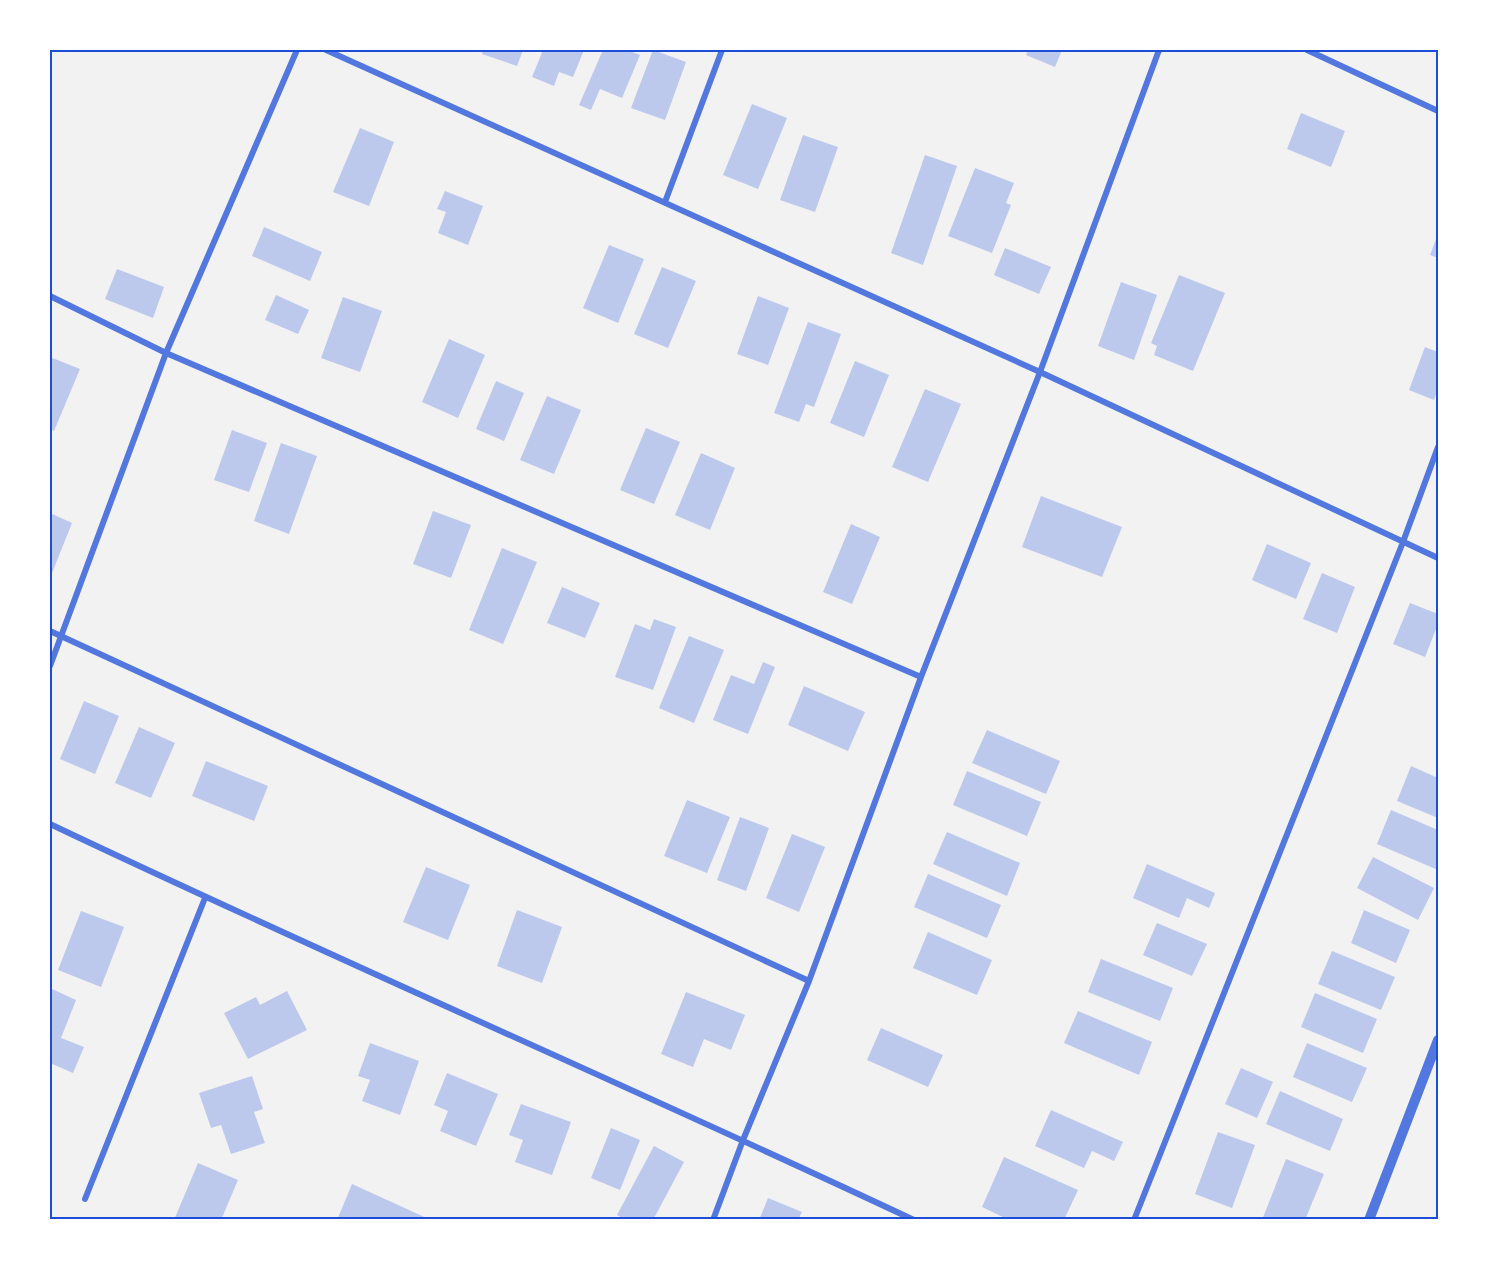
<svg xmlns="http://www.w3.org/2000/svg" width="1488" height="1269" font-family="Signika,sans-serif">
  <rect width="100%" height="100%" fill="#f2f2f2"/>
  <path fill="#bdc9ec" d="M 483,50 L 523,50 L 517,66 L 482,54 Z
    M 543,50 L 584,50 L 573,77 L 559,72 L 554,86 L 532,77 Z
    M 603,50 L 627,50 L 640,55 L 622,98 L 600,89 L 591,110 L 579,105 Z
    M 653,50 L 686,62 L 665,120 L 631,108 Z
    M 1028,50 L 1062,50 L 1055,67 L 1026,55 Z
    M 752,104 L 787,118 L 758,189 L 723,175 Z
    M 1301,113 L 1345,131 L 1331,167 L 1287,149 Z
    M 360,128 L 394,142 L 369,206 L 333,192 Z
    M 803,135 L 838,147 L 815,212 L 780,200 Z
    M 925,155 L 957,166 L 923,265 L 891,253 Z
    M 975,168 L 1014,183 L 1006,203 L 1011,205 L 992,253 L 948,236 Z
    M 445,191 L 483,206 L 468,245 L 438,233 L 446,212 L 437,209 Z
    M 264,227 L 322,252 L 310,281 L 252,256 Z
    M 1438,234 L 1438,258 L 1430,255 Z
    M 609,245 L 644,259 L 618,323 L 583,308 Z
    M 1005,248 L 1051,267 L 1039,294 L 994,275 Z
    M 662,267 L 696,281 L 668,348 L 634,334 Z
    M 117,269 L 164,287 L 153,318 L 105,299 Z
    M 1179,275 L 1225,293 L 1193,371 L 1154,355 L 1157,346 L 1151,343 Z
    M 1121,282 L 1157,295 L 1134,360 L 1098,346 Z
    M 276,295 L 309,310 L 298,334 L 265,320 Z
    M 758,296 L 789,308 L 768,365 L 737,354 Z
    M 343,297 L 382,311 L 360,372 L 321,358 Z
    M 808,322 L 841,334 L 814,407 L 806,404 L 799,422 L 774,413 Z
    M 449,339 L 485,355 L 458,418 L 422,402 Z
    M 1425,347 L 1438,352 L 1438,389 L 1434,400 L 1409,390 Z
    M 50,357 L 80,369 L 54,431 L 50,429 Z
    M 855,361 L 889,375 L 864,437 L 830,423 Z
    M 496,381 L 524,393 L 504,441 L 476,429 Z
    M 925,389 L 961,404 L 928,482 L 892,467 Z
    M 547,396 L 581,410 L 554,474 L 520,460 Z
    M 646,428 L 680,442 L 654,504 L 620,490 Z
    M 232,430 L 267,443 L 249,492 L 214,480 Z
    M 281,443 L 317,456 L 289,534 L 254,521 Z
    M 701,453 L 735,468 L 710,530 L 675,515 Z
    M 1041,496 L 1122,527 L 1102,577 L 1022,547 Z
    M 433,511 L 471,525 L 451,578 L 413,564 Z
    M 50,513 L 72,523 L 50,578 Z
    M 851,524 L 880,537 L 852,604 L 823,592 Z
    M 1267,544 L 1311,563 L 1296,599 L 1252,580 Z
    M 502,548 L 537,562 L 503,644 L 469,630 Z
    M 1322,573 L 1355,587 L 1337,633 L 1303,619 Z
    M 562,587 L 600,603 L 585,638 L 547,623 Z
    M 1410,603 L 1438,614 L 1438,624 L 1425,657 L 1393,644 Z
    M 654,619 L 676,627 L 653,690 L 615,677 L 635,624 L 650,630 Z
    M 689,636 L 724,650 L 694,723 L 659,708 Z
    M 763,662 L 775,667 L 748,734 L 713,720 L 731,675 L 754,684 Z
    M 804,686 L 865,712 L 848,751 L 788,725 Z
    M 84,701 L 119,716 L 95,774 L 60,759 Z
    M 139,727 L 175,743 L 151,798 L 115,783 Z
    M 987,730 L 1060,761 L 1046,794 L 972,763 Z
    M 206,761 L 268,786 L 254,821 L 192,796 Z
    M 1411,766 L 1438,778 L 1438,818 L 1397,801 Z
    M 967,771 L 1041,802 L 1027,836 L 953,805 Z
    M 687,800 L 730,817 L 707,873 L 664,856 Z
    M 1391,810 L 1438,830 L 1438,870 L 1377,844 Z
    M 740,817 L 769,828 L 746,891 L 717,880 Z
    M 947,832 L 1020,863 L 1007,896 L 933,864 Z
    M 792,834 L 825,847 L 799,912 L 766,898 Z
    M 1373,857 L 1434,888 L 1418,920 L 1357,888 Z
    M 1147,864 L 1215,893 L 1209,908 L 1187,898 L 1179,918 L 1133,898 Z
    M 426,867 L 470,885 L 448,940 L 403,922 Z
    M 928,874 L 1001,905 L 987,938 L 914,907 Z
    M 517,910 L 562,927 L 542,983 L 497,966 Z
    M 1364,910 L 1410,930 L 1396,963 L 1351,943 Z
    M 81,911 L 124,927 L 101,987 L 58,970 Z
    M 1157,923 L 1207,944 L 1192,976 L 1143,955 Z
    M 928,932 L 992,960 L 977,995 L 913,968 Z
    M 1332,951 L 1395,977 L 1381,1010 L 1318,984 Z
    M 1101,959 L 1173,988 L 1160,1021 L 1088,992 Z
    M 50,988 L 76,1000 L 61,1038 L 84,1047 L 73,1073 L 50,1063 Z
    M 287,991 L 307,1030 L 248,1059 L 224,1013 L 256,997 L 260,1005 Z
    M 686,992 L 745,1015 L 731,1050 L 704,1039 L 693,1067 L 661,1054 Z
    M 1315,993 L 1377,1019 L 1363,1053 L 1301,1027 Z
    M 1078,1011 L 1152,1042 L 1139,1075 L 1064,1043 Z
    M 881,1028 L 943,1055 L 928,1087 L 867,1060 Z
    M 370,1043 L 419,1061 L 400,1115 L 362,1101 L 370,1080 L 358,1076 Z
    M 1307,1043 L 1367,1068 L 1352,1102 L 1293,1077 Z
    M 1241,1068 L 1273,1082 L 1257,1118 L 1225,1104 Z
    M 447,1073 L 498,1094 L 476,1146 L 440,1131 L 448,1111 L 434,1105 Z
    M 252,1076 L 263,1109 L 254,1112 L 265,1143 L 231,1154 L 221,1125 L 211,1128 L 199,1093 Z
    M 1280,1091 L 1343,1119 L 1330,1151 L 1266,1124 Z
    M 521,1104 L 571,1122 L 552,1175 L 515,1162 L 523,1140 L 509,1135 Z
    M 1051,1110 L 1123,1142 L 1114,1161 L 1092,1151 L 1084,1168 L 1035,1146 Z
    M 611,1128 L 640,1140 L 620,1190 L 591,1178 Z
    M 1218,1132 L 1255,1145 L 1232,1208 L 1195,1194 Z
    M 654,1146 L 684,1162 L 653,1220 L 626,1220 L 617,1215 Z
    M 1004,1157 L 1078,1190 L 1064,1220 L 1009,1220 L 982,1207 Z
    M 1286,1159 L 1324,1174 L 1305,1220 L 1262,1220 Z
    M 198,1163 L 238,1180 L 221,1220 L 174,1220 Z
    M 352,1184 L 431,1220 L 337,1220 Z
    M 768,1198 L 802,1212 L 798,1220 L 759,1220 Z"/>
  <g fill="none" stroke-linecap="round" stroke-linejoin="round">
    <path stroke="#5277de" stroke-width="6" d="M 326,50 L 1040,372 L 1438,558
      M 1307,50 L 1438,111
      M 665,202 L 722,50
      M 50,296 L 166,353 L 921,677
      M 50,631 L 809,981
      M 50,666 L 166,353 L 297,50
      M 50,824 C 336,960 627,1085 914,1220
      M 85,1199 L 205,898
      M 713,1220 L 743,1140 L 809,981 L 921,677 L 1040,372 L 1159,50
      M 1134,1220 L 1403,542 L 1438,447"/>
    <path stroke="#5277de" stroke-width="10" d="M 1369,1220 L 1438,1040"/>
  </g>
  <rect width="1488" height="1269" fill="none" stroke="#ffffff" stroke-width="102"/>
  <rect x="51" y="51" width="1386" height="1167" fill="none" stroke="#1d4ed8" stroke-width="2"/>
</svg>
